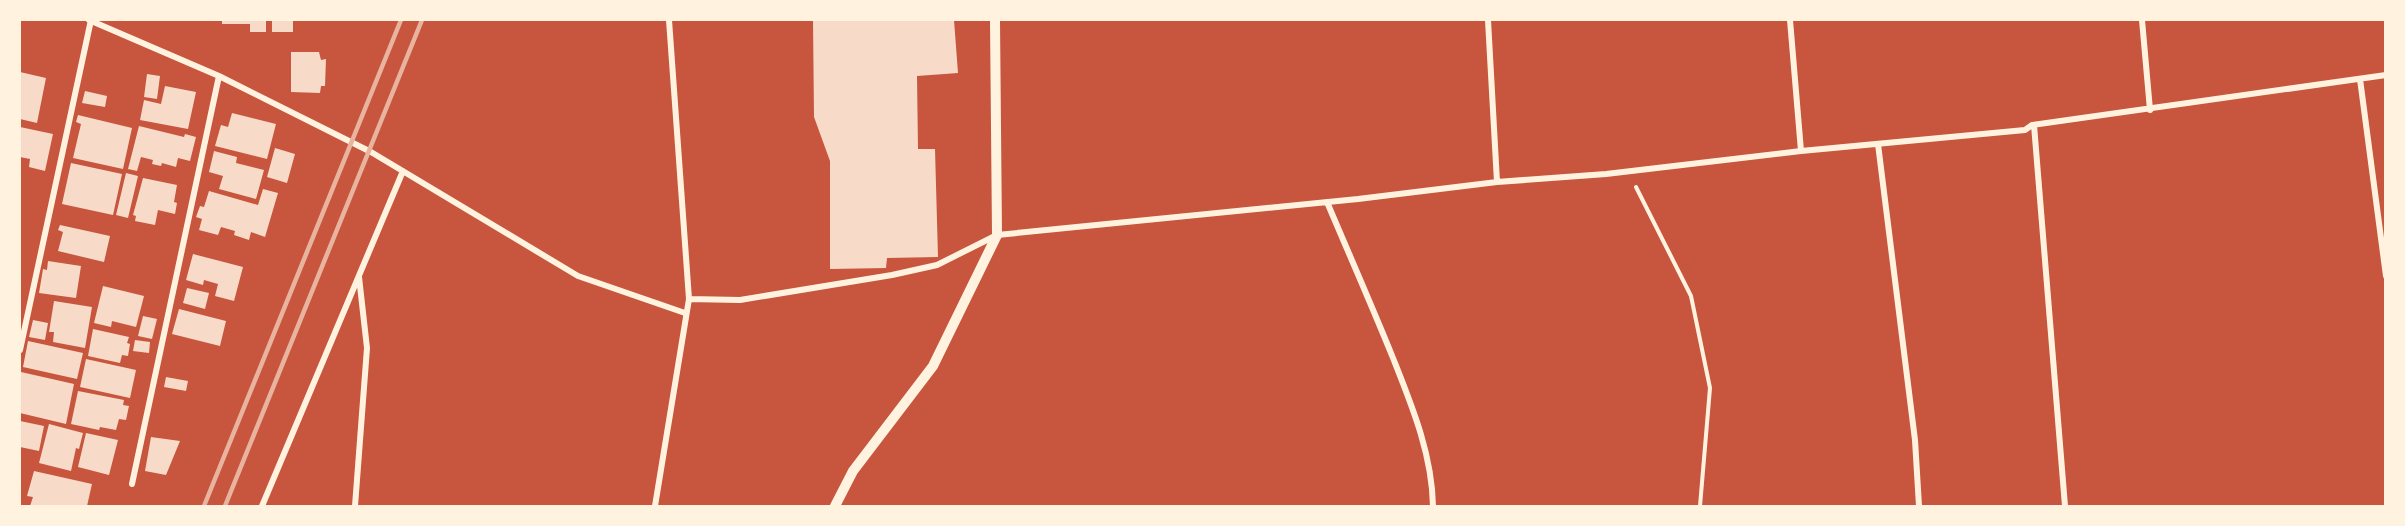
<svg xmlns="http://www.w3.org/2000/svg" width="2405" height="526" font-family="Raleway,sans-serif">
  <rect width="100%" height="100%" fill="#c8553d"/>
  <path fill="#f7dbc8" d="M 222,20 L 266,20 L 266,32 L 250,32 L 250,24 L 222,24 Z
    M 272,20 L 293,20 L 293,32 L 272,32 Z
    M 813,20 L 954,20 L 958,73 L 917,76 L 918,149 L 935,149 L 938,257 L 887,258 L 886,268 L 830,269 L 830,161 L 814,117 Z
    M 291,52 L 319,52 L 321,60 L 326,59 L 325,86 L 321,86 L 320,93 L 291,92 Z
    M 20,72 L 46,78 L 37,123 L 20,119 Z
    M 147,74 L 160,76 L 157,99 L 144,97 Z
    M 165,86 L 196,92 L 188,129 L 140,120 L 144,100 L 161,104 Z
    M 85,91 L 107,96 L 105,107 L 82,103 Z
    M 232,113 L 276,124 L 267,159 L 215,146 L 221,125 L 228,127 Z
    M 78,115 L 132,128 L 123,169 L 73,158 L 81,124 L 76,122 Z
    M 139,126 L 184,137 L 185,134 L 196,137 L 190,161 L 178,158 L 176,167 L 162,163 L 161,166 L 152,164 L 153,160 L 141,157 L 137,171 L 128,169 Z
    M 20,127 L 53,134 L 45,171 L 29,167 L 30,159 L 20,157 Z
    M 275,148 L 295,154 L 287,183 L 267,177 Z
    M 214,151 L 237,157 L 236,163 L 264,170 L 256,199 L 219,189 L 223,176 L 209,172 Z
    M 71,163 L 122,174 L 113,215 L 62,204 Z
    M 126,173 L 138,176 L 128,218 L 116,215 Z
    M 143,178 L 177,185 L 174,202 L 177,203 L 175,214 L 158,210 L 155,225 L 135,221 L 136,216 L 133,215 Z
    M 263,189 L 278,193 L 265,237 L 251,232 L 249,240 L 234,235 L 235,231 L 221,227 L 218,235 L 199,230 L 202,219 L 196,217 L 200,206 L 204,207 L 209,191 L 258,205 Z
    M 60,225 L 110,236 L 104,262 L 58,251 L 63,232 L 58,230 Z
    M 193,254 L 243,267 L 234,301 L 215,296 L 218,284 L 204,280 L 203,285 L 186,280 Z
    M 48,261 L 81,266 L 76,298 L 39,293 L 43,269 L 47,270 Z
    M 103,286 L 144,296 L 136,327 L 112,321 L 111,327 L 94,323 Z
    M 187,288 L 209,293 L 205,309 L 183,303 Z
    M 54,301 L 92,307 L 85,348 L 53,342 L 54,332 L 49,332 Z
    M 179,309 L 226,321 L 220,346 L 172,334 Z
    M 143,316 L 157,319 L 152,339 L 138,336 Z
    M 33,320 L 48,323 L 45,340 L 29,337 Z
    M 93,329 L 129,337 L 127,343 L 130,344 L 128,356 L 122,355 L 120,363 L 88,356 Z
    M 135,340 L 150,342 L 149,353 L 133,351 Z
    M 28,341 L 83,353 L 77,379 L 23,367 Z
    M 86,359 L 136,370 L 130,398 L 80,387 Z
    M 21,372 L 74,384 L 66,424 L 20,413 Z
    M 166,377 L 188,381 L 186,391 L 164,387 Z
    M 78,391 L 124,400 L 123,405 L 129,406 L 126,420 L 119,419 L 116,430 L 100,427 L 99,430 L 71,424 Z
    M 20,421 L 44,426 L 39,451 L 20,447 Z
    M 49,424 L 83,433 L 79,449 L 76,448 L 71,471 L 39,463 Z
    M 86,433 L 118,440 L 109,475 L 78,467 Z
    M 151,437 L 180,441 L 166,475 L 145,471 Z
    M 34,471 L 92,484 L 87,506 L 30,506 L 33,497 L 27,496 Z"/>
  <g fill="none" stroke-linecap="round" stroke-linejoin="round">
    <path stroke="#fff3e0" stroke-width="4" d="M 1636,187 L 1691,296 L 1710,388 L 1700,506"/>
    <path stroke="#fff3e0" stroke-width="6" d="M 89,20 L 219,76 L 371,152 L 578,276 L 685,313
      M 1488,20 L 1497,182
      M 1790,20 L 1801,151
      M 2142,20 L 2150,110
      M 2360,79 L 2386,276
      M 2034,125 L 2065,506
      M 1878,144 L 1915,440 L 1919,506
      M 1327,202 C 1349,254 1372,306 1393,358 C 1412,406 1432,454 1433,506
      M 689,299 L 740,300 L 892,275 L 937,265 L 997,235 L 1358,199 L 1497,182 L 1606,174 L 1801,151 L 2025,130 L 2032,125 L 2386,75
      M 20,350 L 91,20
      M 132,484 L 219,76
      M 262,506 L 403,171
      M 355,506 L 367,348 L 359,277
      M 655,506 L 689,299 L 669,20"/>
    <path stroke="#fff3e0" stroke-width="10" d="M 835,506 L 853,471 L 933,366 L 997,235 L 995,20"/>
    <path stroke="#e9b49f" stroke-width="4.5" d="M 204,506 L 401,20
      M 225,506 L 422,20"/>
  </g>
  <rect width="2405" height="526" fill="none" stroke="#fff3e0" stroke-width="42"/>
</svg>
